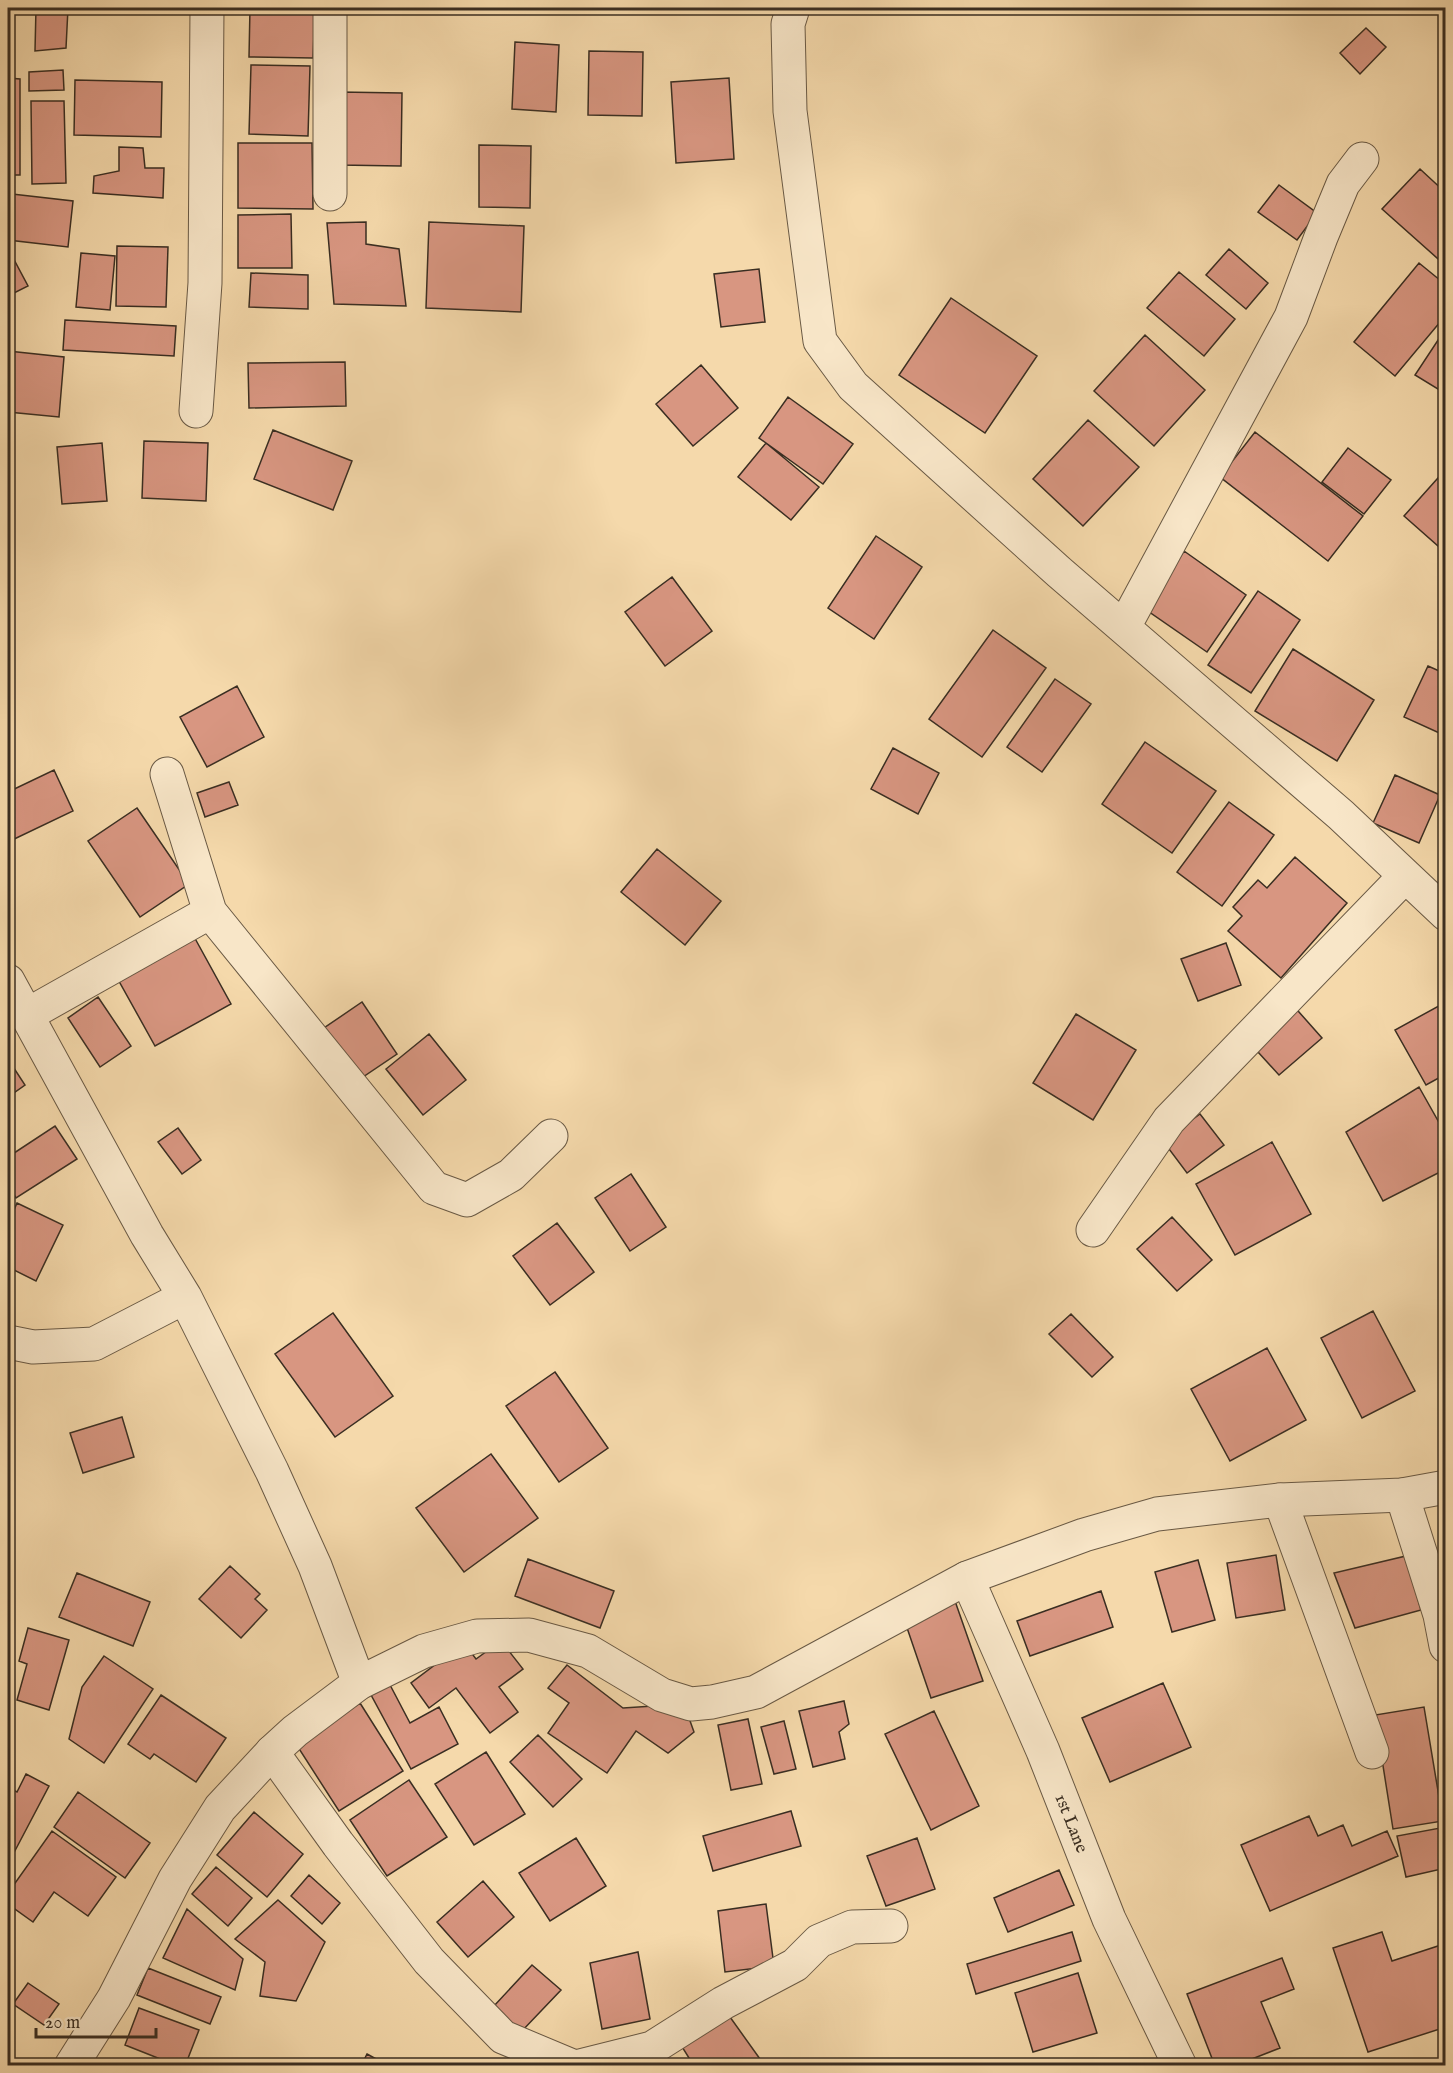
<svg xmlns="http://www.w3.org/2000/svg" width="1453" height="2073" font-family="'IM FELL English',serif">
  <rect width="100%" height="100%" fill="#f5d9ab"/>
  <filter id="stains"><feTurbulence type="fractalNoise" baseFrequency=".00333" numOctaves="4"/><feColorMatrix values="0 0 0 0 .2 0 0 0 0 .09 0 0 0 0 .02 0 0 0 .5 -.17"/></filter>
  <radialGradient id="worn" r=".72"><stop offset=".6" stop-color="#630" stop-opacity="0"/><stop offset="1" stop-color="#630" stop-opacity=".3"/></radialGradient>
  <path fill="#d89681" stroke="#3a2e22" stroke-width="1.5" d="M 36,8 L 68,8 L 66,48 L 35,51 Z
    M 250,8 L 315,8 L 313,58 L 249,57 Z
    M 1366,28 L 1386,47 L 1360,74 L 1340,53 Z
    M 515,42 L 559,45 L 556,112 L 512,109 Z
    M 589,51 L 643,52 L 642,116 L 588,115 Z
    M 251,65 L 310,66 L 308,136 L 249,134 Z
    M 63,70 L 64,90 L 29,91 L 29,72 Z
    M 8,78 L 20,79 L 20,175 L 8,175 Z
    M 729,78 L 734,159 L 676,163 L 671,82 Z
    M 75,80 L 162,82 L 161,137 L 74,135 Z
    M 339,92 L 402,93 L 401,166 L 339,165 Z
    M 31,101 L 64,101 L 66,183 L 32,184 Z
    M 238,143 L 312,143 L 313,209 L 238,208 Z
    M 479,145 L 531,146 L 530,208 L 479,207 Z
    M 119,147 L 143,148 L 145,168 L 164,168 L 163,198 L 93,193 L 94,176 L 119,171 Z
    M 1420,169 L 1446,193 L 1446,266 L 1382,209 Z
    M 1279,185 L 1317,213 L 1297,240 L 1258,212 Z
    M 12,194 L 73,201 L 68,247 L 8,240 Z
    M 291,214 L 292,268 L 238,268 L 238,215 Z
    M 366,222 L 366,244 L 399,249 L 406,306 L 334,304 L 327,223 Z
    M 429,222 L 524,226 L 521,312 L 426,308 Z
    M 117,246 L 168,247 L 166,307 L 116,306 Z
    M 1229,249 L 1268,283 L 1246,309 L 1206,275 Z
    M 81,253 L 115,256 L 110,310 L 76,307 Z
    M 11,254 L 28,286 L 8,296 L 8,255 Z
    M 1419,263 L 1446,285 L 1446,315 L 1395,376 L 1354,342 Z
    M 759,269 L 765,322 L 721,327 L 714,274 Z
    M 1179,272 L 1235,319 L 1204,356 L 1147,308 Z
    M 251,273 L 308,275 L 308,309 L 249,307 Z
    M 951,298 L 1037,356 L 985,433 L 899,375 Z
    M 65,320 L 176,326 L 174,356 L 63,350 Z
    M 1446,328 L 1446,394 L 1415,375 Z
    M 1145,335 L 1205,390 L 1154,446 L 1094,391 Z
    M 8,351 L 64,357 L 59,417 L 8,412 Z
    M 345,362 L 346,406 L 249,408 L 248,363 Z
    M 701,365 L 738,408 L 693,446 L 656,404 Z
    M 788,397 L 853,444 L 823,484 L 759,438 Z
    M 1088,420 L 1139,467 L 1083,526 L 1033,479 Z
    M 273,430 L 352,461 L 333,510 L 254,479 Z
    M 1255,432 L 1363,516 L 1328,561 L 1220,477 Z
    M 144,441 L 208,443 L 206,501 L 142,498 Z
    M 102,443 L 107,501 L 62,504 L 57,447 Z
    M 766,443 L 819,487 L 791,520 L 738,477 Z
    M 1348,448 L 1391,480 L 1364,514 L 1322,482 Z
    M 1446,469 L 1446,553 L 1404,516 Z
    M 876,536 L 922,567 L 874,639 L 828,608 Z
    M 1184,551 L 1246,595 L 1207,652 L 1145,609 Z
    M 672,577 L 712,631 L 665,666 L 625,612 Z
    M 1258,591 L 1300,620 L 1251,693 L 1208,665 Z
    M 993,630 L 1046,668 L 982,757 L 929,719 Z
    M 1293,649 L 1374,700 L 1337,761 L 1255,711 Z
    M 1428,666 L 1446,674 L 1446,736 L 1404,717 Z
    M 1055,679 L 1091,704 L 1042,772 L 1007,747 Z
    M 237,686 L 264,737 L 207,767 L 180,717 Z
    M 1145,742 L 1216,791 L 1172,853 L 1102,804 Z
    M 893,748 L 939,773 L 918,814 L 871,789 Z
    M 54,770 L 73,811 L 8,842 L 8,792 Z
    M 1395,775 L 1440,795 L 1419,843 L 1373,823 Z
    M 229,782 L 238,805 L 205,817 L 197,793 Z
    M 1229,802 L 1274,835 L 1222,906 L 1177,872 Z
    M 137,808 L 189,884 L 140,917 L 88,841 Z
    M 657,849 L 721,901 L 685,945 L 621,892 Z
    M 1295,857 L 1347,903 L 1281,978 L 1228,931 L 1242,916 L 1233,907 L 1258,880 L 1267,888 Z
    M 192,933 L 231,1004 L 155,1046 L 115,974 Z
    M 1226,943 L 1241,985 L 1198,1001 L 1181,959 Z
    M 98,997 L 131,1046 L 100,1067 L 68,1018 Z
    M 362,1002 L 397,1054 L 357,1081 L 321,1030 Z
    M 1446,1002 L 1446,1074 L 1426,1085 L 1395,1030 Z
    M 1291,1003 L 1322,1038 L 1279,1075 L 1248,1041 Z
    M 1076,1014 L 1136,1050 L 1093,1120 L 1033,1083 Z
    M 429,1034 L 466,1080 L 423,1115 L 386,1069 Z
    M 8,1059 L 25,1085 L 8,1097 Z
    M 1419,1087 L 1446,1135 L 1446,1169 L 1383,1201 L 1346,1132 Z
    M 1200,1114 L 1224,1145 L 1187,1173 L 1163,1141 Z
    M 55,1126 L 77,1159 L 16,1198 L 8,1185 L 8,1157 Z
    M 178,1128 L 201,1160 L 182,1174 L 158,1142 Z
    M 1272,1142 L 1311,1214 L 1235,1255 L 1196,1184 Z
    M 631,1174 L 666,1227 L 630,1251 L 595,1198 Z
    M 17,1203 L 63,1225 L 36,1281 L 8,1267 L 8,1224 Z
    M 1172,1217 L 1212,1260 L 1177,1291 L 1137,1249 Z
    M 557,1223 L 594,1272 L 550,1305 L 513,1256 Z
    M 1373,1311 L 1415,1391 L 1362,1418 L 1321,1338 Z
    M 333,1313 L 393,1396 L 335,1437 L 275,1354 Z
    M 1071,1314 L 1113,1357 L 1092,1377 L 1049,1334 Z
    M 1267,1348 L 1306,1420 L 1230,1461 L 1191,1389 Z
    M 555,1372 L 608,1448 L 559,1482 L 506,1406 Z
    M 122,1417 L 134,1457 L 83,1473 L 70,1433 Z
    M 491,1454 L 538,1518 L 464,1572 L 416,1508 Z
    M 1276,1555 L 1285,1610 L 1236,1618 L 1227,1563 Z
    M 1406,1556 L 1421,1610 L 1355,1628 L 1334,1573 Z
    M 528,1559 L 614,1591 L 600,1628 L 515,1596 Z
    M 1198,1560 L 1215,1620 L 1172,1632 L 1155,1572 Z
    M 230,1566 L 260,1594 L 255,1599 L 267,1610 L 241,1638 L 199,1599 Z
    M 77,1573 L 150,1602 L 133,1646 L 59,1617 Z
    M 1101,1591 L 1113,1627 L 1030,1656 L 1017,1621 Z
    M 955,1601 L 983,1681 L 931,1698 L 904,1619 Z
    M 28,1628 L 69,1640 L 49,1710 L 17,1700 L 27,1664 L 19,1661 Z
    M 501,1641 L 523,1669 L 499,1687 L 518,1712 L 490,1733 L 456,1688 L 429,1708 L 411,1683 L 464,1643 L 476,1659 Z
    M 104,1656 L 153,1689 L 104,1763 L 69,1739 L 82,1687 Z
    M 567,1665 L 623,1708 L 684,1704 L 694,1732 L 668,1753 L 636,1731 L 607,1773 L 548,1733 L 569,1703 L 548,1688 Z
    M 389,1683 L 410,1723 L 439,1707 L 458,1744 L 411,1769 L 370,1693 Z
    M 1163,1683 L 1191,1747 L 1110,1782 L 1082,1718 Z
    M 161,1695 L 226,1738 L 196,1782 L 154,1754 L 150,1759 L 128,1744 Z
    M 844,1701 L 849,1724 L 839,1732 L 845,1759 L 813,1767 L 799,1711 Z
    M 360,1703 L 403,1771 L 339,1811 L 296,1744 Z
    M 1424,1707 L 1443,1821 L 1393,1829 L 1375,1715 Z
    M 934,1711 L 979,1806 L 931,1830 L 885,1734 Z
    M 748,1719 L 762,1784 L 731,1790 L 718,1725 Z
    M 784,1721 L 796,1769 L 774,1774 L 761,1727 Z
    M 538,1735 L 582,1779 L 553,1807 L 510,1762 Z
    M 486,1752 L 525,1814 L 474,1845 L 435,1784 Z
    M 26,1774 L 49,1786 L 8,1864 L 8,1787 L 17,1792 Z
    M 409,1780 L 447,1837 L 387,1876 L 350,1820 Z
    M 78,1792 L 150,1843 L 125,1878 L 54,1827 Z
    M 791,1811 L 801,1846 L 713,1871 L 703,1836 Z
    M 254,1812 L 303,1854 L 267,1897 L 217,1855 Z
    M 1309,1816 L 1318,1836 L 1343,1825 L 1352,1846 L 1387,1831 L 1398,1856 L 1270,1911 L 1241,1845 Z
    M 1440,1828 L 1446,1855 L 1446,1868 L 1406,1877 L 1397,1836 Z
    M 52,1831 L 116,1877 L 88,1916 L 54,1892 L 33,1922 L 8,1904 L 8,1893 Z
    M 576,1838 L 606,1886 L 550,1921 L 519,1873 Z
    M 917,1838 L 935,1889 L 886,1906 L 867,1856 Z
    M 216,1867 L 252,1898 L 228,1926 L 192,1894 Z
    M 1059,1870 L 1074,1905 L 1008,1932 L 994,1898 Z
    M 309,1875 L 340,1903 L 322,1924 L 291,1896 Z
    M 483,1881 L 514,1917 L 468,1957 L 437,1922 Z
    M 278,1900 L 325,1942 L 296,2001 L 260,1996 L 265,1962 L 235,1939 Z
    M 766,1904 L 774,1966 L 725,1972 L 718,1911 Z
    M 187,1909 L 243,1959 L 235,1990 L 163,1958 Z
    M 1072,1932 L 1081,1961 L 976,1994 L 967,1964 Z
    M 1382,1932 L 1392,1961 L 1441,1945 L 1446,1958 L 1446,2027 L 1368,2052 L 1333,1948 Z
    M 638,1952 L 650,2019 L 602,2029 L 590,1963 Z
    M 1282,1958 L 1294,1989 L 1261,2002 L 1280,2048 L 1234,2066 L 1215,2066 L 1187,1994 Z
    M 532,1965 L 561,1990 L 521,2032 L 494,2006 Z
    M 148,1968 L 221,1997 L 210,2024 L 137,1995 Z
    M 1078,1973 L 1097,2033 L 1033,2052 L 1015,1993 Z
    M 28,1983 L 59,2004 L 44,2025 L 13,2004 Z
    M 139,2008 L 199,2030 L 185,2066 L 178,2066 L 125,2045 Z
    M 725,2010 L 760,2059 L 753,2066 L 694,2066 L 679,2042 Z
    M 367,2054 L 389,2066 L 361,2066 Z"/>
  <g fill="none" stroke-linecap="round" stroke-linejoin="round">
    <g stroke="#695944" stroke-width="35">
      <path id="minor" d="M 330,8 L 330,194
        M 793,8 L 788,24 L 790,111 L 820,341 L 853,386 L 1059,572 L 1341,815 L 1446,914
        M 196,411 L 205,283 L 207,8
        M 1124,627 L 1291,317 L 1321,237 L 1343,184 L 1362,159
        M 167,774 L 210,912
        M 8,981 L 147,1235 L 185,1297 L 272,1471 L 315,1566 L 359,1683
        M 27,1015 L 210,912 L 434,1188 L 467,1200 L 511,1175 L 551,1136
        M 1093,1230 L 1169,1120 L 1405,876
        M 8,1342 L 33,1347 L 94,1344 L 185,1297
        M 1402,1495 L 1440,1615 L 1446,1646
        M 1280,1500 L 1372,1752
        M 967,1578 L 1043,1751 L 1109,1919 L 1180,2066
        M 272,1752 L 338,1844 L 429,1961 L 503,2037 L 572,2066
        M 580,2066 L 652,2048 L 723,2003 L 795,1965 L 819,1941 L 852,1927 L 891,1926"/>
    </g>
    <g stroke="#695944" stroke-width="35">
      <path id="tertiary" d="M 71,2066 L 114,1998 L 175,1879 L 220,1808 L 272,1752 L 295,1731 L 359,1683 L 424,1651 L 477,1636 L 529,1635 L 588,1651 L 662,1695 L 691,1704 L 712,1702 L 756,1692 L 967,1578 L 1084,1535 L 1157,1514 L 1280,1500 L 1402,1495 L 1446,1487"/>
    </g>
    <use href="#minor" stroke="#f8e6c8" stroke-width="33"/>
    <use href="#tertiary" stroke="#f8e6c8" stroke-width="33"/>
  </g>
  <g text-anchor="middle" stroke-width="4.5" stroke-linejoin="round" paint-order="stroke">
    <g font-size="18" fill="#3a2e22" stroke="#f8e6c8">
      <text transform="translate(1072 1823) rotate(68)" y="6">1st Lane</text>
    </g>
  </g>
  <rect width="1453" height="2073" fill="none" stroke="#f5d9ab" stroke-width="30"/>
  <rect x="9" y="9" width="1435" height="2055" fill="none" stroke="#3a2e22" stroke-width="3"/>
  <rect x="15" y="15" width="1423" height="2043" fill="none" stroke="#3a2e22" stroke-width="1.5"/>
  <path d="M36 2028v9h120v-9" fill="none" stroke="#3a2e22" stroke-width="3"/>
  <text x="45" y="2028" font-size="18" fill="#3a2e22" stroke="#f8e6c8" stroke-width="4.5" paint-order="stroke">20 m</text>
  <rect width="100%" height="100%" filter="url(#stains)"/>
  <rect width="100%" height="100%" fill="url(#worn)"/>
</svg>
